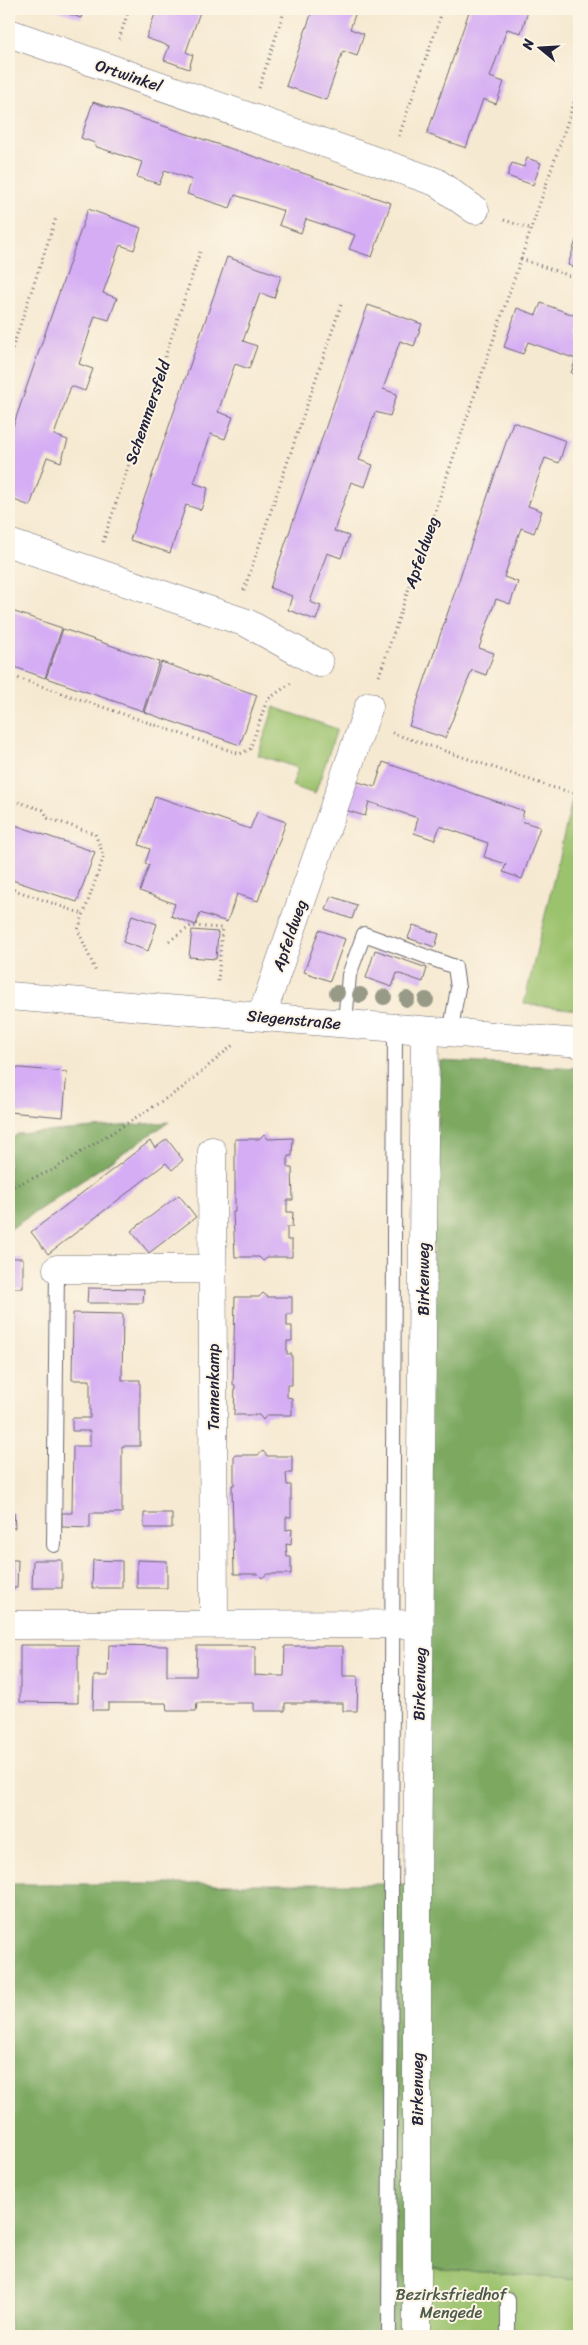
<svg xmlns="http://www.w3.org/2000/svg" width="588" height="2345" font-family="Sriracha,sans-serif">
  <rect width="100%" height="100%" fill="#fcf5e5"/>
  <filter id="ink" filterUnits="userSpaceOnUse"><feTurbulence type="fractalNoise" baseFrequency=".02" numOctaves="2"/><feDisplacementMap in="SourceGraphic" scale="10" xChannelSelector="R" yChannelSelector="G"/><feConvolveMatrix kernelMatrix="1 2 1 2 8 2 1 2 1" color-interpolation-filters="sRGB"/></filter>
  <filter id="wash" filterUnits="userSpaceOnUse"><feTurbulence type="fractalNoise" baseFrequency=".0096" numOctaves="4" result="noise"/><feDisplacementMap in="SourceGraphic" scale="20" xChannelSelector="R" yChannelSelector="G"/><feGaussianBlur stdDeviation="1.12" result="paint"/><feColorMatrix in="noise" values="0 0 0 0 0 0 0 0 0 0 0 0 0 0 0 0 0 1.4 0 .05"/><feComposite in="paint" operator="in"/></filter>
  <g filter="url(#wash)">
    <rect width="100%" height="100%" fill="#f6e9d1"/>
    <path fill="#9bc26d" stroke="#5e7254" d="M 274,707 L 337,729 L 315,794 L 292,786 L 298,768 L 258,755 Z
      M 579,771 L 579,1010 L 524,1004 Z
      M 416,2267 L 579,2280 L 579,2336 L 417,2336 Z"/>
    <path fill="#7ca860" stroke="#4f654e" d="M 440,1061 L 579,1068 L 579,2280 L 417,2267 L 417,2336 L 9,2336 L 9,1884 L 417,1884 L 420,1624 Z
      M 169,1122 L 9,1230 L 9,1140 L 18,1134 Z"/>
    <g id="blocks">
      <path fill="#d5adf4" d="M 54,9 L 84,9 L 81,18 Z
        M 157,9 L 201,9 L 186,52 L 193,55 L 189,69 L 164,60 L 169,46 L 146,38 Z
        M 313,9 L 357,9 L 350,29 L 364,34 L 357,56 L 343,51 L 326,100 L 286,86 Z
        M 470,9 L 522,9 L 528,11 L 521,33 L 507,29 L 490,77 L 504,82 L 496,104 L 483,99 L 466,148 L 427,134 Z
        M 93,102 L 391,203 L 372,257 L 349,249 L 355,235 L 306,219 L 301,233 L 279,225 L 284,211 L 235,195 L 230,208 L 187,194 L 192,180 L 165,170 L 159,184 L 137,177 L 142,162 L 94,146 L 95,143 L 81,138 Z
        M 527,158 L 541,163 L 533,185 L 507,176 L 512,163 L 524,167 Z
        M 88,209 L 141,228 L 134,250 L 120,245 L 103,293 L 117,298 L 109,320 L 95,316 L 79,364 L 93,369 L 85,391 L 71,386 L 54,435 L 68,440 L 61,462 L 47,457 L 30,506 L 9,498 L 9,438 Z
        M 579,231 L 579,269 L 568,265 Z
        M 227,257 L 281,276 L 274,298 L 260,293 L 243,341 L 257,346 L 249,369 L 235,364 L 218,412 L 233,417 L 225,439 L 211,434 L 194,483 L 208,488 L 201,510 L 186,505 L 170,553 L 130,540 Z
        M 541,303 L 579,317 L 579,376 L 571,373 L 576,359 L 528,342 L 523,354 L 504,347 L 517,308 L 536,315 Z
        M 368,305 L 422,324 L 414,346 L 400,341 L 383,389 L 397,394 L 390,416 L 375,412 L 359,460 L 373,465 L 365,487 L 351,482 L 334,531 L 349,536 L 341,558 L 327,553 L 310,602 L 321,606 L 316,620 L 288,610 L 292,596 L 270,588 Z
        M 513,422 L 566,441 L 559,463 L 545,458 L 528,506 L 542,511 L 534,533 L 521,528 L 504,577 L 518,582 L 510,604 L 496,599 L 479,648 L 494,653 L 486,675 L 472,670 L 445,738 L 409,726 Z
        M 9,610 L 62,628 L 45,678 L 9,665 Z
        M 63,629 L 159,662 L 143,711 L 46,678 Z
        M 161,662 L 257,695 L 240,745 L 144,712 Z
        M 383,762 L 524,811 L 521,821 L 540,827 L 522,879 L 503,872 L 506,864 L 484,857 L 488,843 L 440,826 L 435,840 L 414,833 L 418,818 L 369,802 L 365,816 L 345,810 L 355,781 L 375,787 Z
        M 155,796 L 250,829 L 257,812 L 286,822 L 258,901 L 237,894 L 227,922 L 200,913 L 196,925 L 171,916 L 175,904 L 140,891 L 149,865 L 145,864 L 150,849 L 139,845 Z
        M 9,823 L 95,852 L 77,902 L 9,879 Z
        M 331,896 L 357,905 L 352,919 L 326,910 Z
        M 132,915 L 157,924 L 148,951 L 123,942 Z
        M 413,925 L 439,934 L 435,947 L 408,938 Z
        M 192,930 L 218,932 L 216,959 L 189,957 Z
        M 319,930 L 345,939 L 330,981 L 304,972 Z
        M 375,950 L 427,968 L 423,982 L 397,973 L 392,987 L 366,978 Z
        M 9,1067 L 67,1072 L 63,1117 L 9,1112 Z
        M 264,1134 L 268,1139 L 293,1138 L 292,1156 L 288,1156 L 288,1168 L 292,1168 L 293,1200 L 287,1200 L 287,1212 L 293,1212 L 292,1227 L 287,1227 L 287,1240 L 292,1240 L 292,1257 L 268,1257 L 263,1261 L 259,1257 L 235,1257 L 233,1212 L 235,1212 L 235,1139 L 259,1139 Z
        M 167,1139 L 183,1160 L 172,1170 L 166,1163 L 48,1254 L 31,1232 L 150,1141 L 155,1148 Z
        M 179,1195 L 196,1217 L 149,1253 L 131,1231 Z
        M 9,1258 L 23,1258 L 23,1288 L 9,1288 Z
        M 88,1288 L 144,1289 L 143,1303 L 87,1303 Z
        M 263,1293 L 268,1297 L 292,1297 L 292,1314 L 287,1314 L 287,1326 L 292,1326 L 292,1341 L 287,1341 L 287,1354 L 292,1354 L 292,1385 L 287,1385 L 287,1397 L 292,1398 L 292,1415 L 267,1415 L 263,1420 L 259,1415 L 234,1415 L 235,1385 L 233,1385 L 235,1297 L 259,1297 Z
        M 73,1313 L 123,1314 L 122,1380 L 140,1380 L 140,1446 L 122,1446 L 122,1513 L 90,1513 L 90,1528 L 62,1527 L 62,1513 L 72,1513 L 73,1446 L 90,1446 L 90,1431 L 72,1431 L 72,1418 L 90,1418 L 90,1380 L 72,1380 Z
        M 263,1451 L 267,1456 L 292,1456 L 292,1473 L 286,1473 L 287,1485 L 291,1485 L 291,1517 L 286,1517 L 286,1530 L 292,1529 L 291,1545 L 286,1544 L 287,1557 L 291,1557 L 291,1574 L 267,1574 L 262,1578 L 258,1574 L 234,1574 L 232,1485 L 234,1485 L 234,1455 L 258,1455 Z
        M 9,1513 L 14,1513 L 15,1528 L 9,1528 Z
        M 144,1513 L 172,1513 L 172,1528 L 144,1528 Z
        M 9,1560 L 18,1560 L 17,1588 L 9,1588 Z
        M 33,1560 L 62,1560 L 62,1588 L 32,1588 Z
        M 93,1560 L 122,1561 L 122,1588 L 92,1588 Z
        M 137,1560 L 167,1561 L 167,1588 L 137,1588 Z
        M 20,1645 L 78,1645 L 78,1703 L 20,1702 Z
        M 109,1645 L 167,1646 L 167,1676 L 196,1676 L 197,1646 L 255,1646 L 255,1675 L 269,1676 L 284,1676 L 285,1646 L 343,1646 L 343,1676 L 358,1676 L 357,1711 L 343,1711 L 343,1703 L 285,1703 L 285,1711 L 254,1711 L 254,1703 L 197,1703 L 196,1711 L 167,1711 L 166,1703 L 108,1703 L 108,1710 L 93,1710 L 94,1676 L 108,1676 Z"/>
    </g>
  </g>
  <g filter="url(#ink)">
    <use href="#blocks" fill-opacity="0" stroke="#6c6870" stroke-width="1"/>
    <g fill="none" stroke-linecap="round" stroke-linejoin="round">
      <g stroke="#6c6870" stroke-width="16">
        <path id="lane" d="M 345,1023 L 349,975 L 364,934 L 455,967 L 458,988 L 450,1034
          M 54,1545 L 57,1269
          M 389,2336 L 395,1029
          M 508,2336 L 508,2300"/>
      </g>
      <g stroke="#6c6870" stroke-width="29">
        <path id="street" d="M 9,33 L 436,182 L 475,210
          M 9,543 L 247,623 L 319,663
          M 9,996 L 579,1043
          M 262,1015 L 369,706
          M 212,1151 L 214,1623
          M 57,1269 L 213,1269
          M 9,1625 L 420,1624
          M 417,2336 L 417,1884 L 425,1032"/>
      </g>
      <path stroke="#6c6870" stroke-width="3" stroke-dasharray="1 4" stroke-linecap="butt" d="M 119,39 L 129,9
        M 259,88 L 285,9
        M 399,136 L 443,9
        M 504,220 L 532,229
        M 521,259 L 579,279
        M 9,358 L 56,218
        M 103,542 L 200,252
        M 244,590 L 342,302
        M 9,675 L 240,754 L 250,749 L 267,700 L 291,683
        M 379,676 L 579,88
        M 392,733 L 551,787 L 579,794
        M 9,799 L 43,810 L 48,818 L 95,834 L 104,856 L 78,930 L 96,972
        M 9,888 L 83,914
        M 169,941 L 191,926 L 222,928 L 218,983
        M 9,1188 L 53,1170 L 181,1089 L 233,1045"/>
      <use href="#lane" stroke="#fff" stroke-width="14"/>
      <use href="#street" stroke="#fff" stroke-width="28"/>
    </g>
    <g fill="#989a88">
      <circle cx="337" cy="993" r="8"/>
      <circle cx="360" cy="995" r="8"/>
      <circle cx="384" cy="997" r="8"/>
      <circle cx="407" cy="999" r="8"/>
      <circle cx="426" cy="1000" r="8"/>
    </g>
  </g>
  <g text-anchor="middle" stroke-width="4" stroke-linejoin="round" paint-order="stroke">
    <g font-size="16" fill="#22223b" stroke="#fcf5e5">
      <text transform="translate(129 75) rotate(19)" y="6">Ortwinkel</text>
      <text transform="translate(147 412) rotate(-71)" y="6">Schemmersfeld</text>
      <text transform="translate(421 552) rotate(-71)" y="6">Apfeldweg</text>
      <text transform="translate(289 935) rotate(-71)" y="6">Apfeldweg</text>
      <text transform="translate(294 1019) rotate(5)" y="6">Siegenstraße</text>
      <text transform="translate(423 1279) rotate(-90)" y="6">Birkenweg</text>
      <text transform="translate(213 1387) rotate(-90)" y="6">Tannenkamp</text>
      <text transform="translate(419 1684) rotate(-89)" y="6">Birkenweg</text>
      <text transform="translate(417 2089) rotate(-90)" y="6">Birkenweg</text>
    </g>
    <g font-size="16" fill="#4c5a4c" stroke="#fcf5e5">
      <text x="451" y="2300">Bezirksfriedhof<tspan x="451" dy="18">Mengede</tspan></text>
    </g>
  </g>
  <rect width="588" height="2345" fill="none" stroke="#fcf5e5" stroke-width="30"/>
  <g transform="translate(540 48) rotate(288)" stroke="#fcf5e5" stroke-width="4" paint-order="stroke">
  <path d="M0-4L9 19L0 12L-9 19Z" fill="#22223b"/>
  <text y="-8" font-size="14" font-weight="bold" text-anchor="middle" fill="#22223b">N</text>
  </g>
</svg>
